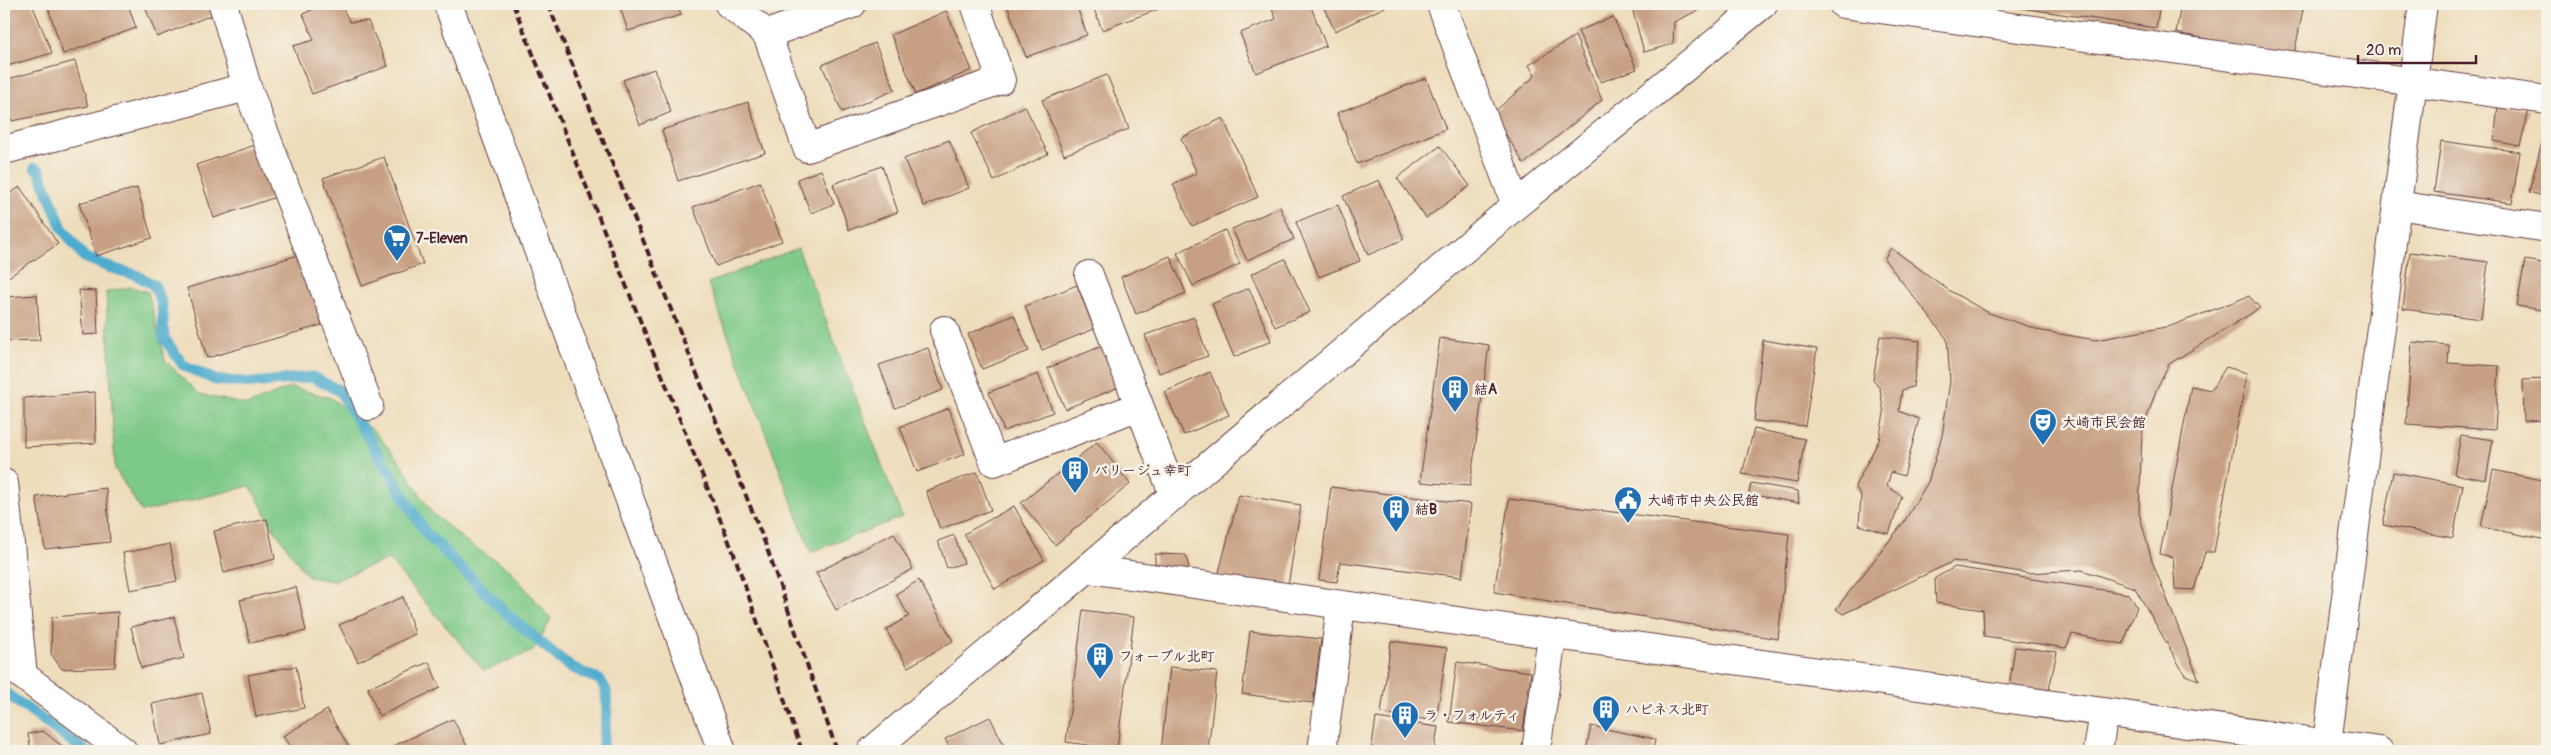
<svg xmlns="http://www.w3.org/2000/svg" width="2551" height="755" font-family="Pangolin,'Klee One',sans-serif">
  <rect width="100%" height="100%" fill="#f7f3e8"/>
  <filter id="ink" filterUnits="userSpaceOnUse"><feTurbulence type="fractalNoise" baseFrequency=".02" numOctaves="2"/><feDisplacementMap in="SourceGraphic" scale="10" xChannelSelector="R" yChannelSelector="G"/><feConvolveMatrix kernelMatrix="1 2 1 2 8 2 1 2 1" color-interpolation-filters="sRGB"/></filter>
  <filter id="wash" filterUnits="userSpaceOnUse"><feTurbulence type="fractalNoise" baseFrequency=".0096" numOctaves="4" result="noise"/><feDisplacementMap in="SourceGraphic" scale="20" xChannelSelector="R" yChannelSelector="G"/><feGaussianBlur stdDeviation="1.12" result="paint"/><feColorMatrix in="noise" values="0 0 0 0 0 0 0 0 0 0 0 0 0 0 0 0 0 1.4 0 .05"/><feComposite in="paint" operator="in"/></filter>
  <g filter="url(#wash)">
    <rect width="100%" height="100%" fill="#edb"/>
    <path fill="#7dc987" stroke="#647459" d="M 798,248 L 902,517 L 811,552 L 708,283 Z
      M 130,287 L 148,292 L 165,360 L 199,394 L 247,405 L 291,387 L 331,398 L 373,430 L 401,463 L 431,512 L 468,543 L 510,570 L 551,619 L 533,651 L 484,671 L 388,559 L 333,581 L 308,577 L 276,532 L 250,486 L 142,512 L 115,469 L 106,292 Z"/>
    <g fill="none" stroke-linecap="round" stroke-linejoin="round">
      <path stroke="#4eabcd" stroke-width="11" d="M 35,168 L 39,170 L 62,228 L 84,257 L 108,267 L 136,275 L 154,285 L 162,304 L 164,338 L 183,365 L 215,380 L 252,383 L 312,377 L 340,391 L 425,532 L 509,616 L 570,667 L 600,680 L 606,690 L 607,713 L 602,751
        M 4,692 L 85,751"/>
    </g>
    <g id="blocks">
      <path fill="#c7a083" d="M 4,4 L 32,4 L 52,53 L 4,67 Z
        M 47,4 L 128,4 L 136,28 L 63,54 Z
        M 144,4 L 209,4 L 214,14 L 157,37 Z
        M 324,4 L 340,4 L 350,22 L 368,21 L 388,66 L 312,94 L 293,46 L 314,40 L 303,14 Z
        M 619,4 L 677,4 L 681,15 L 628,31 Z
        M 1011,4 L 1076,4 L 1087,35 L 1026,57 L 1007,5 Z
        M 1092,4 L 1172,4 L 1102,30 Z
        M 1270,4 L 1310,4 L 1326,46 L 1256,73 L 1240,33 L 1276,19 Z
        M 1322,4 L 1391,4 L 1335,31 Z
        M 1631,4 L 1702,4 L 1703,8 L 1674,22 L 1673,44 L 1644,52 Z
        M 1938,4 L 1975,4 L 1973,13 Z
        M 1994,4 L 2160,4 L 2156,28 Z
        M 2181,4 L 2304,4 L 2294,55 L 2176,33 Z
        M 946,11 L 972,70 L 916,94 L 891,35 Z
        M 1613,17 L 1637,69 L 1601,82 L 1578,31 Z
        M 1575,36 L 1602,100 L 1524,164 L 1493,113 L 1535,76 L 1529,65 Z
        M 875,43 L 895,90 L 842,112 L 822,65 Z
        M 75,61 L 88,106 L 12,121 L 4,97 L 4,80 Z
        M 654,69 L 671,112 L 640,125 L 623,80 Z
        M 1107,75 L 1129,129 L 1064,155 L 1042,100 Z
        M 1426,78 L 1446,129 L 1357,164 L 1337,113 Z
        M 748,102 L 765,153 L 678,181 L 662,130 Z
        M 1025,106 L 1048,154 L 994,181 L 971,133 Z
        M 2498,106 L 2529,110 L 2520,146 L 2494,141 Z
        M 1223,118 L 1258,197 L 1192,226 L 1173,184 L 1197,173 L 1181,138 Z
        M 2547,123 L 2547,197 L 2529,192 Z
        M 949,140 L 969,188 L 924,206 L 904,159 Z
        M 2441,141 L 2520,152 L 2512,203 L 2434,192 Z
        M 261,143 L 279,196 L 214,218 L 196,165 Z
        M 1440,146 L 1470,186 L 1426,218 L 1397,178 Z
        M 384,157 L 423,264 L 362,286 L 323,178 Z
        M 882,166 L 898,212 L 849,230 L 833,184 Z
        M 821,170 L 834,204 L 811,213 L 797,179 Z
        M 1379,180 L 1404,239 L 1368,255 L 1343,196 Z
        M 760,182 L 782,241 L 716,266 L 693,207 Z
        M 20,187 L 58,244 L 4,280 L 4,197 Z
        M 137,188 L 152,238 L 96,256 L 79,203 Z
        M 1338,205 L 1360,261 L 1319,277 L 1296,222 Z
        M 1280,207 L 1294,239 L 1247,260 L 1232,229 Z
        M 1225,230 L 1240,264 L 1193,286 L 1177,253 Z
        M 1891,248 L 1950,291 L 1989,313 L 2042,331 L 2096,340 L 2171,326 L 2249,296 L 2260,308 L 2169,364 L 2156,390 L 2142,433 L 2139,513 L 2152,561 L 2199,680 L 2185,675 L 2135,588 L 2082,570 L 2027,573 L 1954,561 L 1843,614 L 1836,609 L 1904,522 L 1928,482 L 1942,436 L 1950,381 L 1947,339 L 1884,259 Z
        M 2410,252 L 2488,262 L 2481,319 L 2403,309 Z
        M 302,254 L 322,325 L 207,358 L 187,288 Z
        M 1170,256 L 1186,293 L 1136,314 L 1121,277 Z
        M 1285,259 L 1310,312 L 1275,327 L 1251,274 Z
        M 2525,260 L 2547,264 L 2547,311 L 2517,306 Z
        M 1077,285 L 1094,329 L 1042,350 L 1025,306 Z
        M 1249,288 L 1271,341 L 1234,357 L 1212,304 Z
        M 79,290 L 96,291 L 98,334 L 83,335 Z
        M 37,295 L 40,340 L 5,341 L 4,297 Z
        M 1014,315 L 1029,351 L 982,369 L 968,334 Z
        M 1194,317 L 1208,356 L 1159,373 L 1145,335 Z
        M 1880,336 L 1920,341 L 1913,387 L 1902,390 L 1899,411 L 1919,419 L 1904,476 L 1891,472 L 1887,486 L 1902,496 L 1889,534 L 1859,525 L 1861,496 L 1855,486 L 1879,440 L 1884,414 L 1880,389 L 1873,380 Z
        M 1440,338 L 1489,345 L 1470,486 L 1420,482 Z
        M 1763,340 L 1817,349 L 1805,426 L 1754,421 Z
        M 2412,342 L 2449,345 L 2448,363 L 2499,366 L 2495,430 L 2406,424 Z
        M 1102,346 L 1119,387 L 1065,409 L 1048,368 Z
        M 928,348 L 943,390 L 895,408 L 879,365 Z
        M 2226,367 L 2247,373 L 2214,552 L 2205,552 L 2194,590 L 2175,589 L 2173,557 L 2160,554 L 2191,386 L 2211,390 Z
        M 1210,372 L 1229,415 L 1184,435 L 1165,392 Z
        M 1038,374 L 1053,412 L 1004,431 L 989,392 Z
        M 2547,379 L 2547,420 L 2524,421 L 2523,380 Z
        M 95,392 L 96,443 L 24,447 L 24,398 Z
        M 949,408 L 965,454 L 917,472 L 900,427 Z
        M 1754,429 L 1805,439 L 1797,483 L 1742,474 Z
        M 2461,435 L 2493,440 L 2486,480 L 2454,474 Z
        M 1097,442 L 1130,484 L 1055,545 L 1021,503 Z
        M 2493,470 L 2547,481 L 2547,540 L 2481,527 Z
        M 977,472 L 991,510 L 940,529 L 926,491 Z
        M 2393,472 L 2463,485 L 2453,538 L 2383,525 Z
        M 1751,483 L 1798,491 L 1799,503 L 1749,494 Z
        M 1331,487 L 1471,504 L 1462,577 L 1340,562 L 1337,582 L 1319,580 Z
        M 106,488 L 110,542 L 45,549 L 36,497 Z
        M 1239,495 L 1301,505 L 1288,586 L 1218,576 Z
        M 1509,499 L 1789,534 L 1778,639 L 1494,592 Z
        M 1014,506 L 1044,560 L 995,589 L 964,534 Z
        M 267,519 L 275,559 L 224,573 L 214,531 Z
        M 894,533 L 913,569 L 836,610 L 816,573 Z
        M 954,535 L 964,563 L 947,568 L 938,541 Z
        M 170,544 L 177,581 L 130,590 L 123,553 Z
        M 1155,554 L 1186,555 L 1191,575 L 1155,571 Z
        M 1955,567 L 2129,594 L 2137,607 L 2123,644 L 2072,634 L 2066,648 L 1984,636 L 1983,610 L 1936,603 L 1935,578 Z
        M 919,580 L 953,641 L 908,667 L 886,630 L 909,616 L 896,594 Z
        M 296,587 L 306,631 L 250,643 L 240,600 Z
        M 403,597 L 415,634 L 358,662 L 339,625 Z
        M 1083,610 L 1134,617 L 1117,749 L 1066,742 Z
        M 118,612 L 115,667 L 62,669 L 51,654 L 52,617 Z
        M 174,617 L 184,658 L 141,668 L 131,627 Z
        M 1250,631 L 1321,639 L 1313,703 L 1242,694 Z
        M 1391,641 L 1447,648 L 1436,721 L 1381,713 Z
        M 2015,647 L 2057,652 L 2048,694 L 2009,687 Z
        M 429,662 L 440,688 L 379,716 L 368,688 Z
        M 1457,662 L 1531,672 L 1523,731 L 1449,722 Z
        M 296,666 L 304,708 L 256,717 L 248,675 Z
        M 1170,667 L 1217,672 L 1208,751 L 1161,751 Z
        M 202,693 L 211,734 L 160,745 L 152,704 Z
        M 327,710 L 351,751 L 293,751 L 283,736 Z
        M 990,717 L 1007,751 L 951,751 L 945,739 Z
        M 1376,718 L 1438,727 L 1434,751 L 1371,751 Z
        M 453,719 L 468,748 L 462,751 L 396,751 L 393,746 Z
        M 1591,726 L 1655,739 L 1653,751 L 1586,751 Z
        M 43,731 L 68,751 L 31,751 L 28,734 Z"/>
    </g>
  </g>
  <g filter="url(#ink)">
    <use href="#blocks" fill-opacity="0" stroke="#633c41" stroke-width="1"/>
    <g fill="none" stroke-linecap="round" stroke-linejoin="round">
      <g stroke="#633c41" stroke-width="30">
        <path id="minor" d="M 223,4 L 247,87 L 369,406
          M 448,4 L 722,751
          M 729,4 L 767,34 L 807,148 L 1001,80 L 975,4
          M 1441,4 L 1516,205
          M 1843,4 L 2547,100
          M 767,34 L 852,4
          M 4,150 L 247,87
          M 2397,205 L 2547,228
          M 1089,275 L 1174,496
          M 944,330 L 994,462 L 1139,406
          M 4,483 L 23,676
          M 1088,569 L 2379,751
          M 9,665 L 123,751
          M 872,751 L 1516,205 L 1763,4
          M 1322,751 L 1341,606
          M 1536,751 L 1552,636
          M 2098,751 L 2104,712
          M 2326,751 L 2423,4"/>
      </g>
      <use href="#minor" stroke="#fff" stroke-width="28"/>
      <path stroke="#4a1f2b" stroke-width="4" stroke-dasharray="8 4" stroke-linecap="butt" d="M 513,4 L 734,554 L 802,751
        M 548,4 L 765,543 L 837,751"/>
    </g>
  </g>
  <defs>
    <g id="supermarket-pin" transform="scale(1.4375)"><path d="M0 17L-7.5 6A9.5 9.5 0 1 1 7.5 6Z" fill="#1f6fb2" stroke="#f7f3e8"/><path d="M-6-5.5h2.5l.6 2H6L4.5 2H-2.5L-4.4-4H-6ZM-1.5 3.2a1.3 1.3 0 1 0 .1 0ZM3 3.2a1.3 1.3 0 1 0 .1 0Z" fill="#fff"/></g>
    <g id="building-pin" transform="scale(1.4375)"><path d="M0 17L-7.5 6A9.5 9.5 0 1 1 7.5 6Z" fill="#1f6fb2" stroke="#f7f3e8"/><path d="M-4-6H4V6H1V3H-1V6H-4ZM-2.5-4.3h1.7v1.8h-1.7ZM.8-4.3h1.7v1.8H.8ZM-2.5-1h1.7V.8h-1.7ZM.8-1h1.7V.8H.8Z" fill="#fff"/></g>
    <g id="theatre-pin" transform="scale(1.4375)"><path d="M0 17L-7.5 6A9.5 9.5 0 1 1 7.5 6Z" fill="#1f6fb2" stroke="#f7f3e8"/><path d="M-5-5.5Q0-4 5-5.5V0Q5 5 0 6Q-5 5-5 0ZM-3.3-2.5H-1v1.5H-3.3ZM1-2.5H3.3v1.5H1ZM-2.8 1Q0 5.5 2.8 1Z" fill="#fff"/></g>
    <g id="civic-pin" transform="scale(1.4375)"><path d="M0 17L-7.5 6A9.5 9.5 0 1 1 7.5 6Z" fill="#1f6fb2" stroke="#f7f3e8"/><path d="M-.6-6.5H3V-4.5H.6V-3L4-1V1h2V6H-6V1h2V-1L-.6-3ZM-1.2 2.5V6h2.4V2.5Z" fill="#fff"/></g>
  </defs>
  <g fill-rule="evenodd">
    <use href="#supermarket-pin" x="397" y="238"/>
    <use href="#building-pin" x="1455" y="389"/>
    <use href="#theatre-pin" x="2043" y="422"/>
    <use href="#building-pin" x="1075" y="470"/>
    <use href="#civic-pin" x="1628" y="500"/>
    <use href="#building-pin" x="1396" y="509"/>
    <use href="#building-pin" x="1100" y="656"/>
    <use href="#building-pin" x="1606" y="709"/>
    <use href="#building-pin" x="1405" y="715"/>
  </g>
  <g text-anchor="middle" stroke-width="5" stroke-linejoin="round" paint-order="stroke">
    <g font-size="14" font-weight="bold" fill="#4a1f2b" stroke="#f7f3e8" text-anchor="start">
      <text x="416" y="243">7-Eleven</text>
      <text x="1474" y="394">結A</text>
      <text x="2062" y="427">大崎市民会館</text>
      <text x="1094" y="475">バリージュ幸町</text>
      <text x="1647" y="505">大崎市中央公民館</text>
      <text x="1415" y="514">結B</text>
      <text x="1119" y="661">フォーブル北町</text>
      <text x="1625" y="714">ハピネス北町</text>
      <text x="1424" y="720">ラ・フォルティ</text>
    </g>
  </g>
  <rect width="2551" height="755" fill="none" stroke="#f7f3e8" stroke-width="20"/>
  <path d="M2358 55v8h118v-8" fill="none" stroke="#4a1f2b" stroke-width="2.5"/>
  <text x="2366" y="55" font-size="15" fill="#4a1f2b" stroke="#f7f3e8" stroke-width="4" paint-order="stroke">20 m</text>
</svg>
